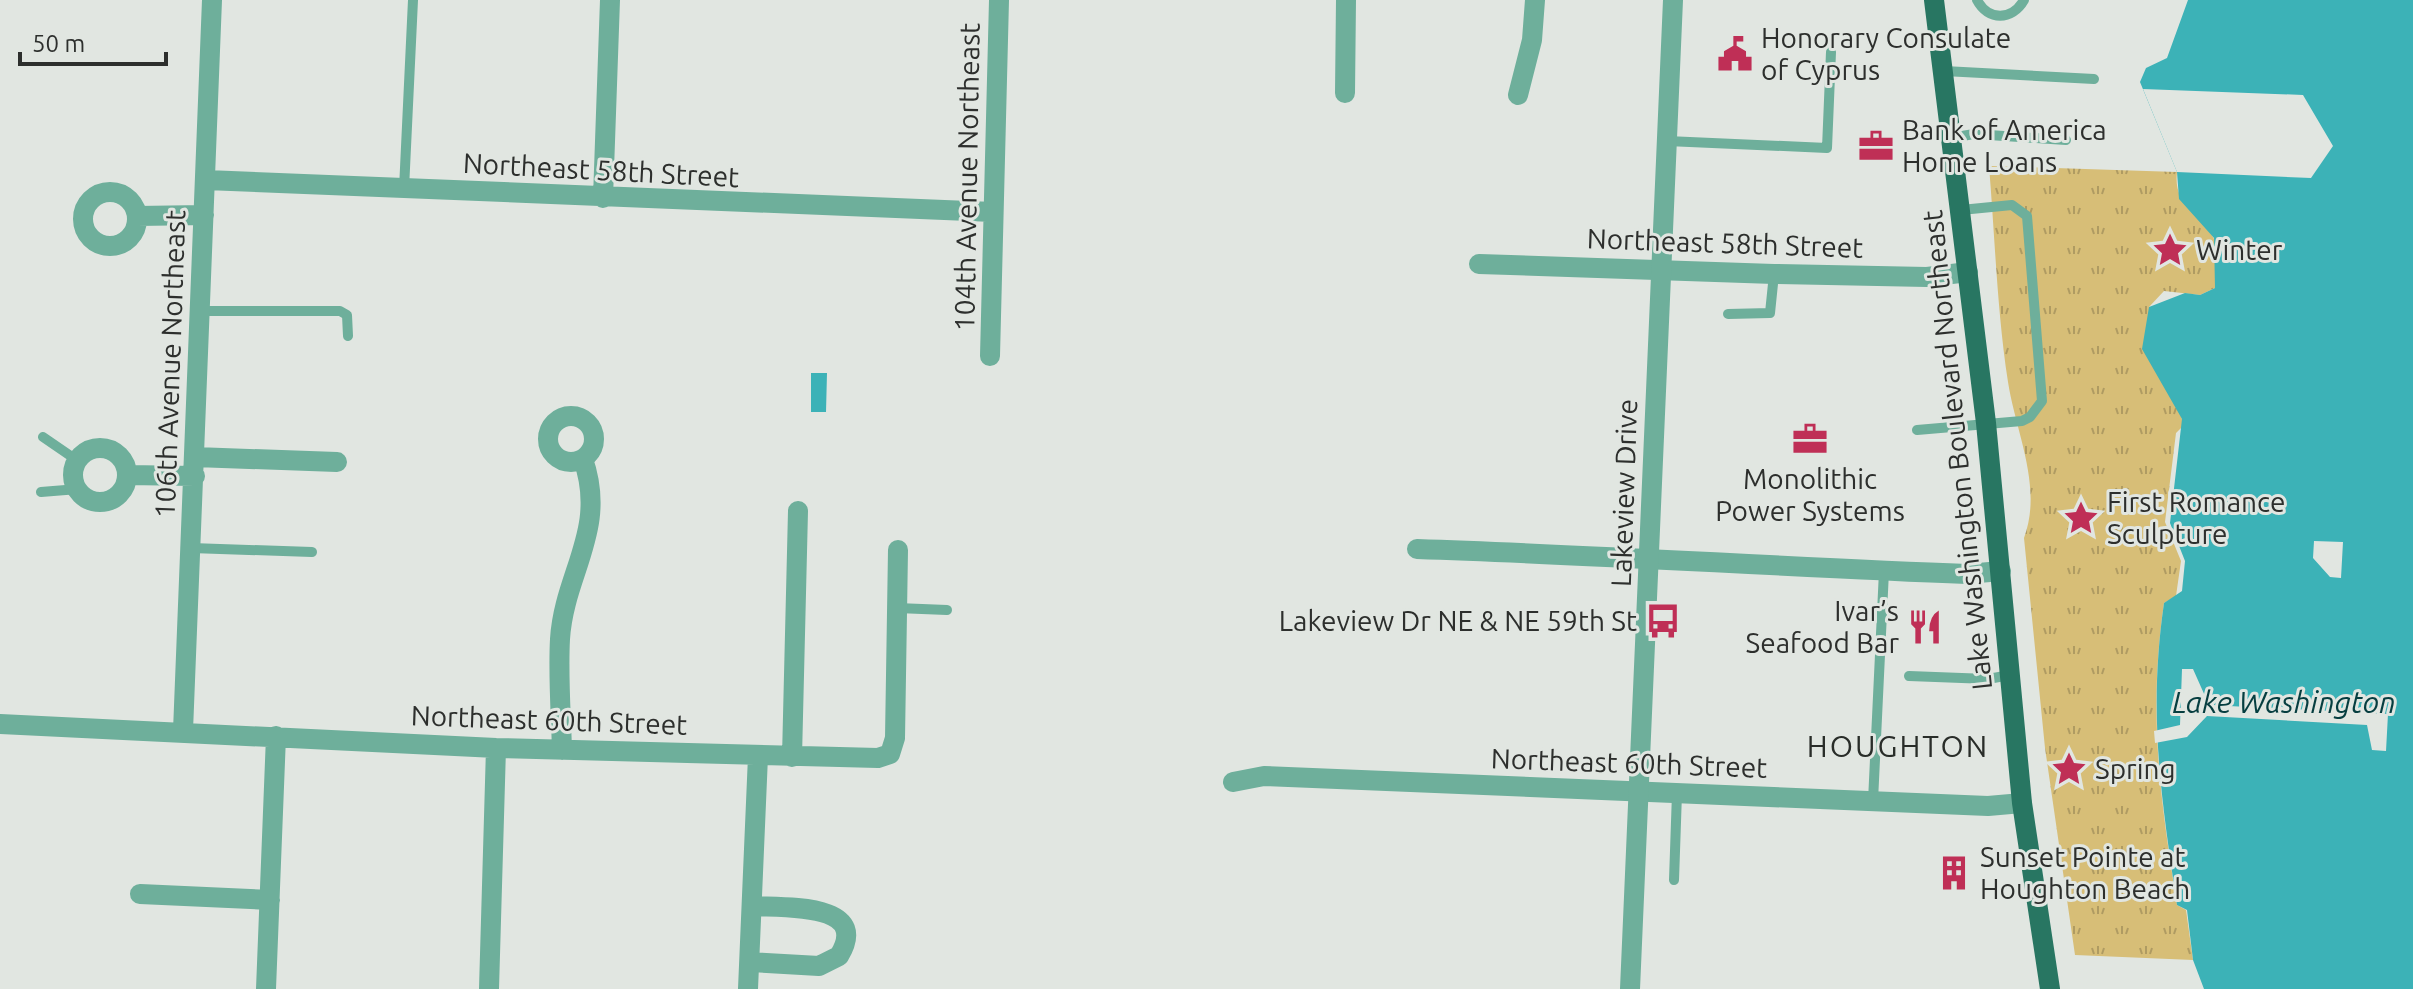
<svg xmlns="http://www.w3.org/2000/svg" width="2413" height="989" font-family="Ubuntu,sans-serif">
  <defs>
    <pattern id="park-tufts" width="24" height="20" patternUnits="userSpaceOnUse" patternTransform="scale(2)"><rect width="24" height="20" fill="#d7be77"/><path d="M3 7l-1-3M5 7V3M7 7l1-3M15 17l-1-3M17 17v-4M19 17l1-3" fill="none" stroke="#af9b62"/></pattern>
  </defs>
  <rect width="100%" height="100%" fill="#e1e6e1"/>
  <path fill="url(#park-tufts)" d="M 1989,166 L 2177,172 C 2173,205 2198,212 2213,237 C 2222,253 2218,271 2215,288 L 2200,295 L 2164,291 L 2149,307 L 2182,419 L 2182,427 L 2176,433 L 2165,522 L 2181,561 L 2176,596 L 2164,603 C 2148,714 2160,796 2177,905 L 2186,910 L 2193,960 L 2075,955 L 2045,748 L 2024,538 C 2043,487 2016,433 2008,382 C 1997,311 1995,238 1989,166 Z"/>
  <path fill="#3cb2b7" d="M 2188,0 L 2413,0 L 2413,989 L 2204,989 L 2193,960 L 2187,910 L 2177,905 C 2161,797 2148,713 2164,603 L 2182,591 L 2185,561 L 2170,523 L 2182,419 L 2142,349 L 2149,307 L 2185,293 L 2200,295 L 2215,288 L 2214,238 L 2179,199 L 2177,172 L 2140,82 L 2146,68 L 2167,58 Z
    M 811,373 L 827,373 L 826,412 L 811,412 Z"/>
  <path fill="#e1e6e1" d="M 2143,89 L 2303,95 L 2333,146 L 2311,178 L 2177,172 Z
    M 2314,541 L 2343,542 L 2341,578 L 2330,577 L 2313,558 Z
    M 2182,669 L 2193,669 L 2209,705 L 2388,714 L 2386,751 L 2372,750 L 2367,725 L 2207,716 L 2187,737 L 2155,743 L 2154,731 L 2180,725 Z"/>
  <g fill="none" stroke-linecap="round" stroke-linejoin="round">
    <path stroke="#6eaf9b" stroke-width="10" d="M 1977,0 C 1988,21 2012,21 2024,0
      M 1944,71 L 2094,79
      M 1950,138 L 1974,134 L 2066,140
      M 1667,141 L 1827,148 L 1831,52
      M 404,189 L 413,0
      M 199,311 L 340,311 L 347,315 L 348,336
      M 1728,314 L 1770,313 L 1774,274
      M 1917,430 L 2022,421 L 2030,417 L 2042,401 L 2027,216 L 2012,205 L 1961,210
      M 43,437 L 78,461
      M 41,492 L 78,489
      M 191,548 L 312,552
      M 897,608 L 947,610
      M 1909,676 L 1988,679 L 2010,675
      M 1873,801 L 1884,571
      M 1674,880 L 1677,793"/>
    <path stroke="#6eaf9b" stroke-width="20" d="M 1345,93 L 1346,0
      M 1518,95 L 1532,40 L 1535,0
      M 206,180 L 993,212
      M83 219a27 27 0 1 1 54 0a27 27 0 1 1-54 0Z
      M 603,198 L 610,0
      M 137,216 L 204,215
      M 1479,264 L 1774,274 L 1927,277 L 1968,272
      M 990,356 L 999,0
      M548 439a23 23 0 1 1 46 0a23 23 0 1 1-46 0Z
      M73 475a27 27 0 1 1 54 0a27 27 0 1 1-54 0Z
      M 195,457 L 337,462
      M 127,475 L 195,476
      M 1417,549 C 1600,555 1783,567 1967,574 L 2001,571
      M 0,724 L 496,748 L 878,758 L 890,754 L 895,738 L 898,550
      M 183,731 L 212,0
      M 562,750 C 561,714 558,676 560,639 C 564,573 608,530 583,459
      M 792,757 L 798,511
      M 1233,782 L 1264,776 L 1988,806 L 2022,803
      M 140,894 L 270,900
      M 750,962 L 819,966 L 839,956 C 872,902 783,908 752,906
      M 266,989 L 276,736
      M 489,989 L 496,748
      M 748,989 L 758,756"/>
    <path stroke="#6eaf9b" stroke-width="20" d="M 1630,989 L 1673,0"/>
    <path stroke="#287662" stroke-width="20" d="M 1934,0 L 1986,423 L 2022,803 L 2050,989"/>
  </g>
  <defs>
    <g id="civic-bare" transform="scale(2.76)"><path d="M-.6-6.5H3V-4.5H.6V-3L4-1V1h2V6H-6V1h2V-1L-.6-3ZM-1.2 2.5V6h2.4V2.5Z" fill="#bf2f56" stroke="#e1e6e1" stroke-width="2.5" paint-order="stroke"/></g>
    <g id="office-bare" transform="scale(2.76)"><path d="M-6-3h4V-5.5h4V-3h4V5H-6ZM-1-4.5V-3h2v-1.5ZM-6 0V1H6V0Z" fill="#bf2f56" stroke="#e1e6e1" stroke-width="2.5" paint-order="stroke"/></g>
    <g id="sight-bare" transform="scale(2.76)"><path d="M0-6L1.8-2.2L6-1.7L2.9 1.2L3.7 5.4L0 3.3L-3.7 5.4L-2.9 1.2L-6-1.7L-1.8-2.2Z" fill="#bf2f56" stroke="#e1e6e1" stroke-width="2.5" paint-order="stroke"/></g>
    <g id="bus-bare" transform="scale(2.76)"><path d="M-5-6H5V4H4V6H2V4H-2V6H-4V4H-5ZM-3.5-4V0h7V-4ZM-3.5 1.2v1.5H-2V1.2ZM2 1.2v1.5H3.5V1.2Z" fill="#bf2f56" stroke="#e1e6e1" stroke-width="2.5" paint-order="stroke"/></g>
    <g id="restaurant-bare" transform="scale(2.76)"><path d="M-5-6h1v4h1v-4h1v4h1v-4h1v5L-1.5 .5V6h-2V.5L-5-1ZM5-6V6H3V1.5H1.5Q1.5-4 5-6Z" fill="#bf2f56" stroke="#e1e6e1" stroke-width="2.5" paint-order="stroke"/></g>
    <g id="building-bare" transform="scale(2.76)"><path d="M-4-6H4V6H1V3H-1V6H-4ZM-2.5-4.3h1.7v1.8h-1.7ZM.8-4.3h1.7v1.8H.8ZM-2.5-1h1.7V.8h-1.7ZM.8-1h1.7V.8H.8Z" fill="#bf2f56" stroke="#e1e6e1" stroke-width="2.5" paint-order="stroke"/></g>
  </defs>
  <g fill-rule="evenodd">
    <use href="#civic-bare" x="1735" y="54"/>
    <use href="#office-bare" x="1876" y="146"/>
    <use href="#sight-bare" x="2170" y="250"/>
    <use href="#office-bare" x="1810" y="439"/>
    <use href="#sight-bare" x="2081" y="518"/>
    <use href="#bus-bare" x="1663" y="621"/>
    <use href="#restaurant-bare" x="1925" y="627"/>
    <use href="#sight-bare" x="2069" y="769"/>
    <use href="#building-bare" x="1954" y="873"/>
  </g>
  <g text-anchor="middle" stroke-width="6" stroke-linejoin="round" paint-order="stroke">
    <g font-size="28" fill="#2d2f2d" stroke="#e1e6e1" text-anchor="start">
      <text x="1761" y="48">Honorary Consulate<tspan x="1761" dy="32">of Cyprus</tspan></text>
      <text x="1902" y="140">Bank of America<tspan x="1902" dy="32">Home Loans</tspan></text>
      <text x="2196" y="260">Winter</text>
      <text x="1810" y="489" text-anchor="middle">Monolithic<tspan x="1810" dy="32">Power Systems</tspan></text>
      <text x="2107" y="512">First Romance<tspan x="2107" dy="32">Sculpture</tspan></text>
      <text x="1899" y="621" text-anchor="end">Ivar’s<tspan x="1899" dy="32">Seafood Bar</tspan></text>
      <text x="1637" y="631" text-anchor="end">Lakeview Dr NE &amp; NE 59th St</text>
      <text x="2095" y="779">Spring</text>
      <text x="1980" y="867">Sunset Pointe at<tspan x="1980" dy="32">Houghton Beach</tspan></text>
    </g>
    <g font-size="28" fill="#2d2f2d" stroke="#e1e6e1">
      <text transform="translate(601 170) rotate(3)" y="10">Northeast 58th Street</text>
      <text transform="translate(967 177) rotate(-89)" y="10">104th Avenue Northeast</text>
      <text transform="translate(1725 243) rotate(2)" y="10">Northeast 58th Street</text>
      <text transform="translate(170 364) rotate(-88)" y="10">106th Avenue Northeast</text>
      <text transform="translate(1957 450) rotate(-96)" y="10">Lake Washington Boulevard Northeast</text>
      <text transform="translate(1624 493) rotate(-88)" y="10">Lakeview Drive</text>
      <text transform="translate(549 720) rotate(2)" y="10">Northeast 60th Street</text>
      <text transform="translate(1629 763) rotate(2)" y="10">Northeast 60th Street</text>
    </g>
    <g font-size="30" font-style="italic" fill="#063e40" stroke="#e1e6e1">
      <text x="2284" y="713">Lake Washington</text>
    </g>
    <g font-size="30" letter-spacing="2" fill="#292d29" stroke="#e1e6e1">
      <text x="1898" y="757">HOUGHTON</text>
    </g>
  </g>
  <path d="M20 52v12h146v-12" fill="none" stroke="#2d2f2d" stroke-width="4"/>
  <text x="32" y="52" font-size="24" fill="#2d2f2d" stroke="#e1e6e1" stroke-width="6" paint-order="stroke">50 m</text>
</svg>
